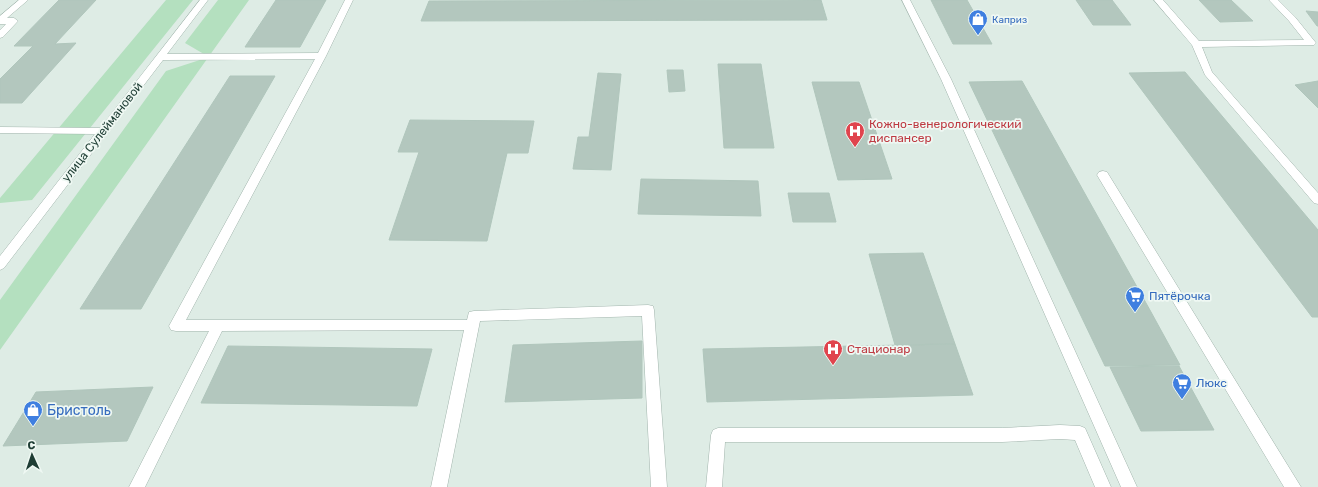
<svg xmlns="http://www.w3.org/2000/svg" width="1318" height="487" font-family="Rubik,sans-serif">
  <rect width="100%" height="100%" fill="#deece5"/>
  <path fill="#b4e0bf" d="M 166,0 L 193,0 L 32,200 L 0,203 L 0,198 Z
    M 218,0 L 249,0 L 0,350 L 0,300 L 166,71 L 209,57 L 185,43 Z"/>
  <path fill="#b3c7be" stroke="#b0c6bc" d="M 59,0 L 96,0 L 55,44 L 76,43 L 22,103 L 0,103 L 0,79 L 33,46 L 14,46 Z
    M 276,0 L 326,0 L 300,47 L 245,47 Z
    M 821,0 L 827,20 L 421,21 L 429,1 Z
    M 931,0 L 967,0 L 992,44 L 953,44 Z
    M 1076,0 L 1112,0 L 1131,25 L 1093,25 Z
    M 1199,0 L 1231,0 L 1253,21 L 1220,22 Z
    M 1306,11 L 1318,12 L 1318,26 L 1317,26 Z
    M 718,64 L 761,64 L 774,148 L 724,148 Z
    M 667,70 L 683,70 L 685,91 L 669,92 Z
    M 1185,72 L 1318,230 L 1318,317 L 1312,317 L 1129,73 Z
    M 598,73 L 621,74 L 611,170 L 573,169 L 578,137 L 589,137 Z
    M 230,76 L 275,76 L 141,309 L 80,309 Z
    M 1022,81 L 1151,312 L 1180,365 L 1105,366 L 969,82 Z
    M 1318,81 L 1318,108 L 1295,85 Z
    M 812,82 L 859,82 L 892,179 L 838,180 Z
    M 410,120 L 534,121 L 528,153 L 507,153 L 487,241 L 389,240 L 419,152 L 398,152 Z
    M 641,179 L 758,181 L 761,216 L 638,214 Z
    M 788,193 L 829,193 L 836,222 L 793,222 Z
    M 923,253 L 955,344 L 895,345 L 869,254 Z
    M 642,341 L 642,398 L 505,402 L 513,345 Z
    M 955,344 L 973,395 L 707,402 L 703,349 Z
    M 228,346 L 432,349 L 417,406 L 201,403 Z
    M 1179,366 L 1214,430 L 1141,431 L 1110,367 Z
    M 153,387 L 127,441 L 3,446 L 36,392 Z"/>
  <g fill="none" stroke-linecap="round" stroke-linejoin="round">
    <g stroke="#a1b4ac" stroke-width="1">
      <path id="minor" d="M 19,0 L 28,0 L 7,18 L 14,18 L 18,21 L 3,37 L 0,38 L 0,30 L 6,24 L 0,24 L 0,16 Z
        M 200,0 L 208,0 L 167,54 L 318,53 L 345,0 L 353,0 L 326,56 L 186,320 L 467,320 L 469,312 L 474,311 L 648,305 L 653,306 L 654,310 L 667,487 L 651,487 L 642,316 L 480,321 L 447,487 L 431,487 L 464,330 L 222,331 L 145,487 L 129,487 L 209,331 L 176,331 L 171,330 L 169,326 L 315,59 L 163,60 L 4,268 L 0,270 L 0,256 L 95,134 L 0,133 L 0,127 L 100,128 Z
        M 902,0 L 910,0 L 951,79 L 1137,487 L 1121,487 L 941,79 Z
        M 1154,0 L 1163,0 L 1199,41 L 1304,40 L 1289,21 L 1269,0 L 1278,0 L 1295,17 L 1316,43 L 1314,45 L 1202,47 L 1212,72 L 1318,193 L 1318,204 L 1314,203 L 1205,75 L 1192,45 Z
        M 1103,171 L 1107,172 L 1301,487 L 1284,487 L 1097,175 L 1099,172 Z
        M 1060,425 L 1080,426 L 1085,428 L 1111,487 L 1095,487 L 1075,440 L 1060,439 L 1002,442 L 725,442 L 722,487 L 706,487 L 711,435 L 713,430 L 718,428 L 1002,428 Z"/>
    </g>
    <use href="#minor" fill="#fff" fill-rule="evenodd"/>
  </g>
  <defs>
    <g id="shop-pin" transform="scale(1)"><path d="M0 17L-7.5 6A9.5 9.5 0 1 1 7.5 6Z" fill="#3f7fe0" stroke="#eff8f3"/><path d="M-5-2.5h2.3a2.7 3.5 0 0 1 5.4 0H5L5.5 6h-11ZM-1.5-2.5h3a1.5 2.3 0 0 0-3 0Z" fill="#fff"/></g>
    <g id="hospital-pin" transform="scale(1)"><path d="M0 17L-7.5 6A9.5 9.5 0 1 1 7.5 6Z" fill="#e0444e" stroke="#eff8f3"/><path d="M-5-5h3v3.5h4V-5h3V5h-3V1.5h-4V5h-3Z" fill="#fff"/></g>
    <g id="supermarket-pin" transform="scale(1)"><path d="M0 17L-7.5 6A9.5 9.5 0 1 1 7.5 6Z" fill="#3f7fe0" stroke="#eff8f3"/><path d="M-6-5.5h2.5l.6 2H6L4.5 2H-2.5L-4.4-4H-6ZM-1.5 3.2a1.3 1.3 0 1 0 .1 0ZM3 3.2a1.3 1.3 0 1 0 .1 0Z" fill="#fff"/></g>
  </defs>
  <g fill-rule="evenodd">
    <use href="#shop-pin" x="978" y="19"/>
    <use href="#hospital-pin" x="855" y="131"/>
    <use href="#supermarket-pin" x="1135" y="296"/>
    <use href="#hospital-pin" x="833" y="349"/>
    <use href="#supermarket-pin" x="1182" y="383"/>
    <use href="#shop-pin" x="33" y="410"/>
  </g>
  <g text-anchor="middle" stroke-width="3.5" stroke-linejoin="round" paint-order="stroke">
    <g font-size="10" fill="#366cbe" stroke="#eff8f3" text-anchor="start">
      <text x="992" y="23">Каприз</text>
    </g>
    <g font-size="12" fill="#be3a42" stroke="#eff8f3" text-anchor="start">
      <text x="869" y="128">Кожно-венерологический<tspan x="869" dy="14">диспансер</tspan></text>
      <text x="847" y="353">Стационар</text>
    </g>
    <g font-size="12" fill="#1e3d34" stroke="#eff8f3">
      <text transform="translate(102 132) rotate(-52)" y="4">улица Сулеймановой</text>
    </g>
    <g font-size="12" fill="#366cbe" stroke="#eff8f3" text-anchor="start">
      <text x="1149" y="300">Пятёрочка</text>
      <text x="1196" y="387">Люкс</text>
    </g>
    <g font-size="14" fill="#366cbe" stroke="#eff8f3" text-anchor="start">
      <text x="47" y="415">Бристоль</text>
    </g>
  </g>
  <g transform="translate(32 455) rotate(357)" stroke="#eff8f3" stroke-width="3" paint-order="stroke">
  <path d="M0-3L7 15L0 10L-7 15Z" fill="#1e3d34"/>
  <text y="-6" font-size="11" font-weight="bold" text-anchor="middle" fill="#1e3d34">С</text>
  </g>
</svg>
